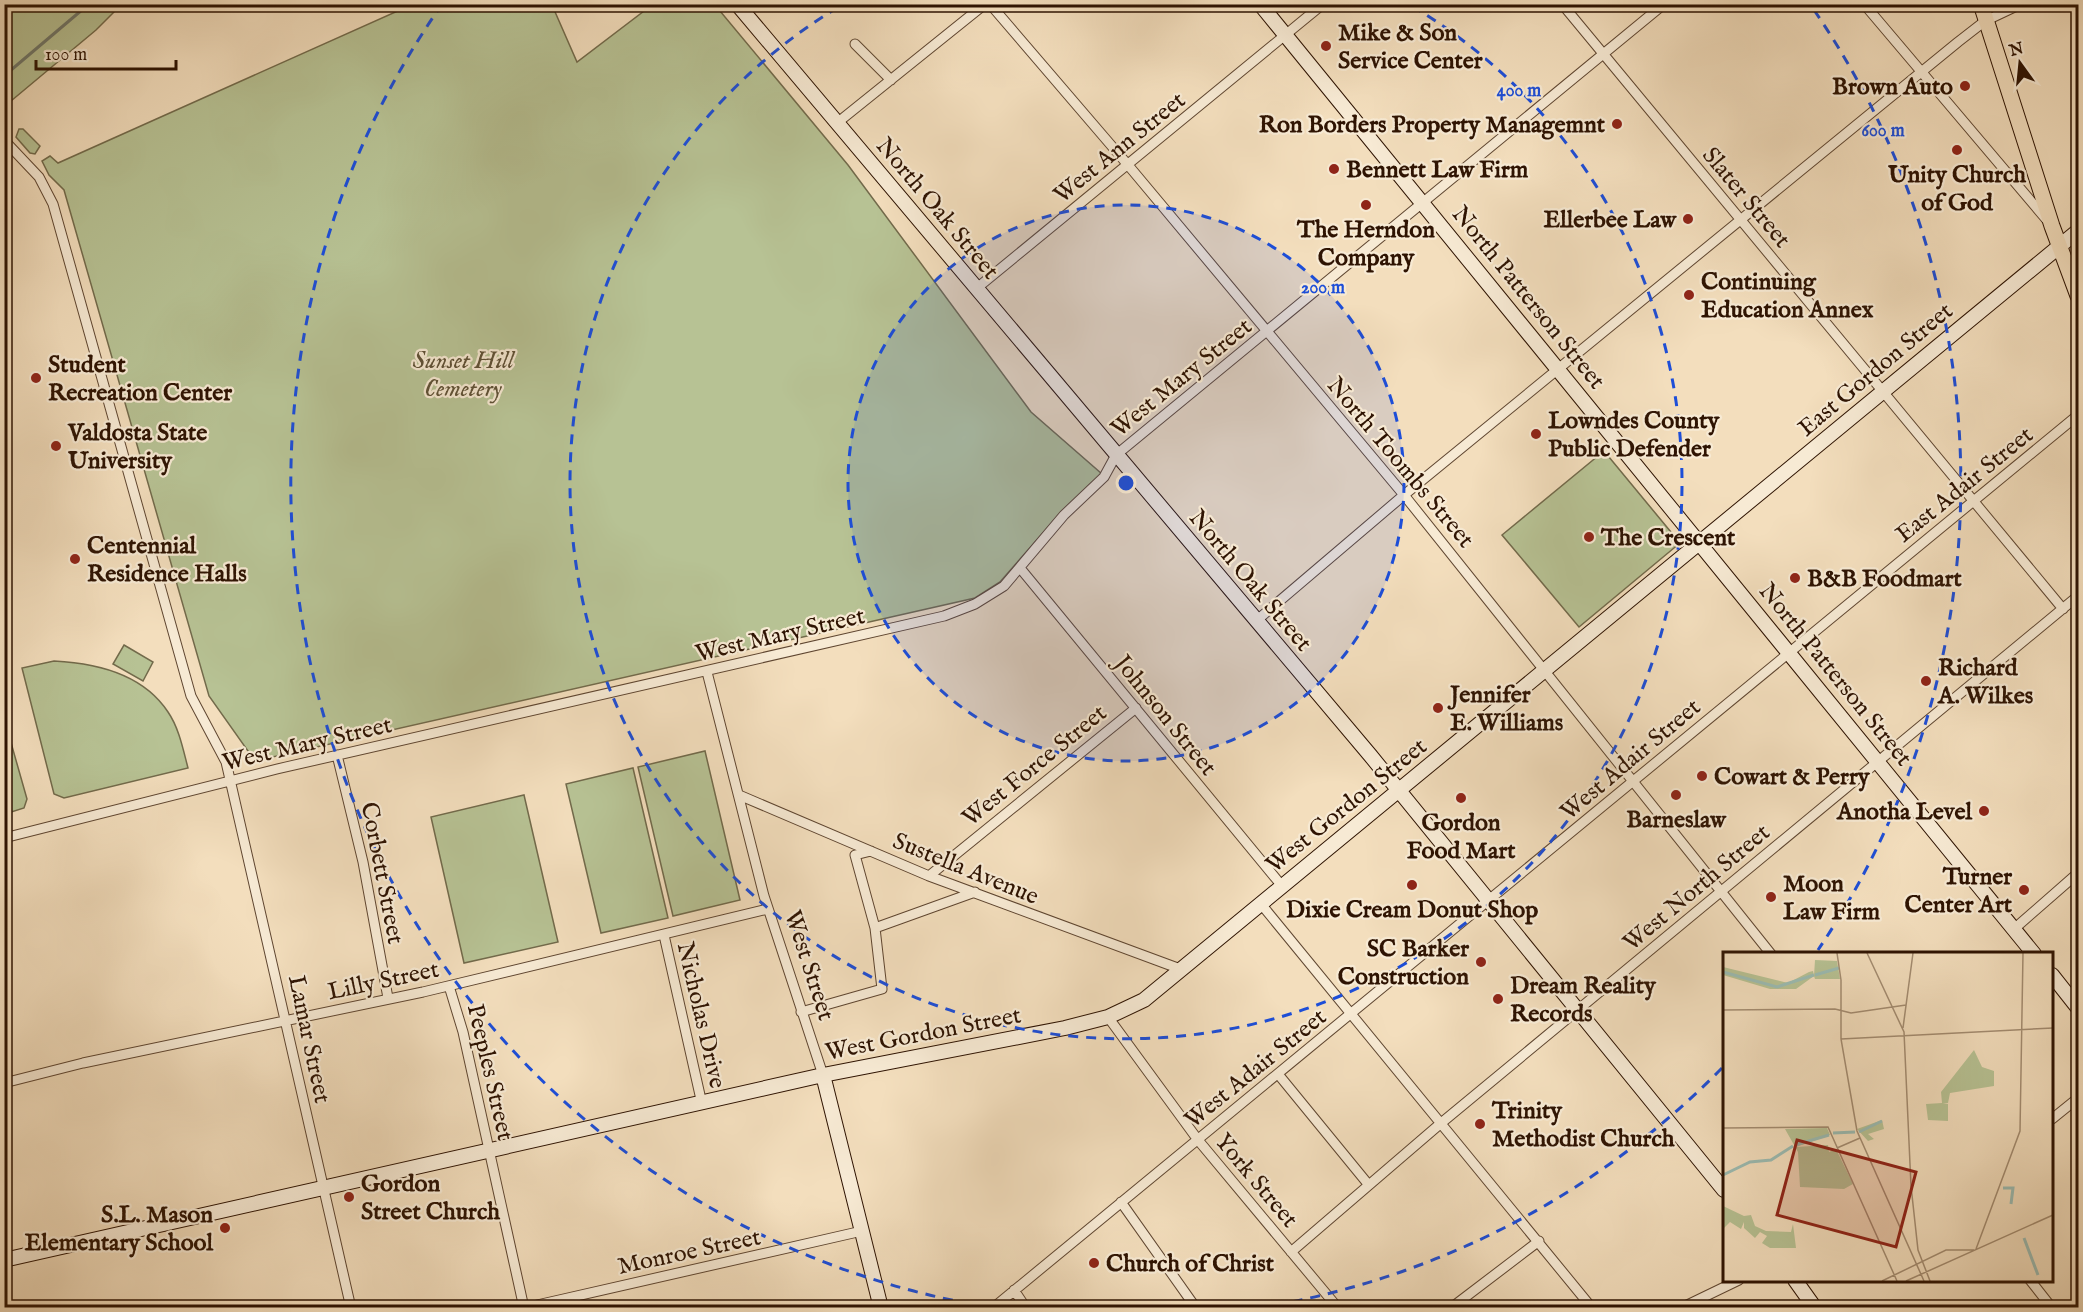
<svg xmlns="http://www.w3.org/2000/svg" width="2083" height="1312" font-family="'IM FELL English',serif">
  <rect width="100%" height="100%" fill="#f3debd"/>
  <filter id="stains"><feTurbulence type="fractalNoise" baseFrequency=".00333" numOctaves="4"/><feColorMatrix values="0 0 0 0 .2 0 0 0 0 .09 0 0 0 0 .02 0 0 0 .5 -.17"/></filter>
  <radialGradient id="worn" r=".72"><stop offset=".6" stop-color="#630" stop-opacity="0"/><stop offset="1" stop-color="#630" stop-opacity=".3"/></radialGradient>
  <path fill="#b7c294" stroke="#726a4b" stroke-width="1.5" d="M 4,5 L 5,4 L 121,5 L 96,30 L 5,106 Z
    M 411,5 L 552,5 L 577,62 L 652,5 L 715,5 L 848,165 L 1031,412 L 1102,474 L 1057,517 L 1000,582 L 975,598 L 255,761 L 209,696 L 64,190 L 49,175 L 42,161 L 50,156 L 58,163 Z
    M 19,129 L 23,129 L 40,146 L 35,154 L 30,153 L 16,137 Z
    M 1604,451 L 1680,543 L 1579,627 L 1502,535 Z
    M 124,645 L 153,662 L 143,681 L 113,664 Z
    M 54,661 C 96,663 143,674 168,712 C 179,728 183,749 188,768 L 64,798 L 54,794 L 22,668 Z
    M 4,718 L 27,799 L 24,808 L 5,814 Z
    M 705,751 L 740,900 L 673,916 L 638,767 Z
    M 633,768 L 668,918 L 601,933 L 566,784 Z
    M 524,795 L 558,942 L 464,963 L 431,817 Z"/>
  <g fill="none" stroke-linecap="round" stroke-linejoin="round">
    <path stroke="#6f786c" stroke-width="3" d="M 4,76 L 89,4"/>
    <g stroke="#5f4631" stroke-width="11">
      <path id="street" d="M 990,4 L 1128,165 L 1404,495 L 1771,954
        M 1562,4 L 2063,609
        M 1864,4 L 2046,219
        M 855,44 L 891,80
        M 837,123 L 985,4
        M 4,140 L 39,177 L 53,204 L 191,696 L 226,762 L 351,1308
        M 977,288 L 1323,4
        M 1020,568 L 1282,886
        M 1256,621 L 1404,495 L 1958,42 L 1985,21 L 2021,4
        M 707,672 L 764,896 L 823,1075
        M 337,755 L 363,862 L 388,998
        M 739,795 L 929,876 L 1183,970
        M 4,838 L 277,769 L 944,616 L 975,604 L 1004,586 L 1064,515 L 1104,477 L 1116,455 L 1664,4
        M 929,876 L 1136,708
        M 1261,904 L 1592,1308
        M 875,928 L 975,892
        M 2014,929 L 2078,873
        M 664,935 L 702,1104
        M 449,986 L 463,1032 L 524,1308
        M 801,1012 L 882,989 L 875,928 L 855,855 L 871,851
        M 1108,1017 L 1198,1140 L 1338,1308
        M 1278,1074 L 1368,1184
        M 4,1083 L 83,1063 L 423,992 L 768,909
        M 2052,1119 L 2078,1098
        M 1121,1202 L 1196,1308
        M 1291,1252 L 1440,1124 L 2078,596
        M 2030,1280 L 2052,1308
        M 1014,1290 L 1026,1308
        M 524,1308 L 862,1231
        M 993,1308 L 2078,415
        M 1451,1308 L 1539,1241
        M 1681,1308 L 1739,1280"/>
    </g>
    <g stroke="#2e1302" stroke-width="16">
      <path id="secondary" d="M 737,4 L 1370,755 L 1724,1190
        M 1260,4 L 2034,954
        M 2052,975 L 2078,1008
        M 823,1075 L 881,1308
        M 4,1260 L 823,1075 L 1065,1028 L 1108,1017 L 1144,1000 L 2078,231
        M 1795,1280 L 1815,1308"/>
    </g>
    <g stroke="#2e1302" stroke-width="17">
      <path id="primary" d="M 1981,4 L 2052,226 L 2078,296"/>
    </g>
    <use href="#street" stroke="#f7ead4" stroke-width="9"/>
    <use href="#secondary" stroke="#f7ead4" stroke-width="14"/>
    <use href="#primary" stroke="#f3debd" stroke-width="15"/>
  </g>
  <circle cx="1126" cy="483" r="278" fill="#1d4ed8" fill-opacity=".12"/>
  <g fill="none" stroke="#1d4ed8" stroke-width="3" stroke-dasharray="10 8">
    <circle cx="1126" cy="483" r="278"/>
    <path d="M1412 6A556 556 0 1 1 840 6"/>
    <path d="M1722 1068A835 835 0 0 1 1264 1307M988 1307A835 835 0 0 1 438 10M1814 10A835 835 0 0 1 1818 950"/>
  </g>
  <g fill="#8f2418" stroke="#f7ead4" stroke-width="2">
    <circle cx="1326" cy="46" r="6"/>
    <circle cx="1965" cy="86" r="6"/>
    <circle cx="1617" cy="124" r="6"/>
    <circle cx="1957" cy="150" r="6"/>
    <circle cx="1334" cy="169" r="6"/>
    <circle cx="1366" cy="205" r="6"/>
    <circle cx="1688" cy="219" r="6"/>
    <circle cx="1689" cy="295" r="6"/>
    <circle cx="36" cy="378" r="6"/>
    <circle cx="1536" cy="434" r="6"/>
    <circle cx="56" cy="446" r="6"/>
    <circle cx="1589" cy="537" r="6"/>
    <circle cx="75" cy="559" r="6"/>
    <circle cx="1795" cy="578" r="6"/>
    <circle cx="1926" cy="681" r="6"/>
    <circle cx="1438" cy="708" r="6"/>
    <circle cx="1702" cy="776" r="6"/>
    <circle cx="1676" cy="795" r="6"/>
    <circle cx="1461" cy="798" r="6"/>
    <circle cx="1984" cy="811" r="6"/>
    <circle cx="1412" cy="885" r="6"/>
    <circle cx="2024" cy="890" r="6"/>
    <circle cx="1771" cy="897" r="6"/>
    <circle cx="1481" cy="962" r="6"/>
    <circle cx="1498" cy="999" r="6"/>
    <circle cx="1480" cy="1124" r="6"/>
    <circle cx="349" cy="1197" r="6"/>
    <circle cx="225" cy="1228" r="6"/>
    <circle cx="1094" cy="1263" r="6"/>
  </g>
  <g text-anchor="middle" stroke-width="4.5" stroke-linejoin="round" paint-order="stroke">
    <g font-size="24" font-weight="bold" fill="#2e1302" stroke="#f7ead4" text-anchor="start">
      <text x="1338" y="40">Mike &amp; Son<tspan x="1338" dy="28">Service Center</tspan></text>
      <text x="1953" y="94" text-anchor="end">Brown Auto</text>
      <text x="1605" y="132" text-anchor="end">Ron Borders Property Managemnt</text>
      <text x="1346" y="177">Bennett Law Firm</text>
      <text x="1957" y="182" text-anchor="middle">Unity Church<tspan x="1957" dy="28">of God</tspan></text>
      <text x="1676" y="227" text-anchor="end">Ellerbee Law</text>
      <text x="1366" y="237" text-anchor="middle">The Herndon<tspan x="1366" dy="28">Company</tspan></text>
      <text x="1701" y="289">Continuing<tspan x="1701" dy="28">Education Annex</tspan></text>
      <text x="48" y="372">Student<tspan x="48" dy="28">Recreation Center</tspan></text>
      <text x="1548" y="428">Lowndes County<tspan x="1548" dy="28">Public Defender</tspan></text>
      <text x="68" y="440">Valdosta State<tspan x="68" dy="28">University</tspan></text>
      <text x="1601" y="545">The Crescent</text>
      <text x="87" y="553">Centennial<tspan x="87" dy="28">Residence Halls</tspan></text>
      <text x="1807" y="586">B&amp;B Foodmart</text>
      <text x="1938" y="675">Richard<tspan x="1938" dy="28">A. Wilkes</tspan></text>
      <text x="1450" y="702">Jennifer<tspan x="1450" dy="28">E. Williams</tspan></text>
      <text x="1714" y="784">Cowart &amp; Perry</text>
      <text x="1972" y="819" text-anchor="end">Anotha Level</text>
      <text x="1676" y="827" text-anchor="middle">Barneslaw</text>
      <text x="1461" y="830" text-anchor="middle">Gordon<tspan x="1461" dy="28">Food Mart</tspan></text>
      <text x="2012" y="884" text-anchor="end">Turner<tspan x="2012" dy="28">Center Art</tspan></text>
      <text x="1783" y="891">Moon<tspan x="1783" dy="28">Law Firm</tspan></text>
      <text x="1412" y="917" text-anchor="middle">Dixie Cream Donut Shop</text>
      <text x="1469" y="956" text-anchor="end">SC Barker<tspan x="1469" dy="28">Construction</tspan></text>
      <text x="1510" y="993">Dream Reality<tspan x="1510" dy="28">Records</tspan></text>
      <text x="1492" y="1118">Trinity<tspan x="1492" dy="28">Methodist Church</tspan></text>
      <text x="361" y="1191">Gordon<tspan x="361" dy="28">Street Church</tspan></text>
      <text x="213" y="1222" text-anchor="end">S.L. Mason<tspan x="213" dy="28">Elementary School</tspan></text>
      <text x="1106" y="1271">Church of Christ</text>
    </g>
    <g font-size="24" fill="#2e1302" stroke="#f7ead4">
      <text transform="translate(1119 147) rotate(-39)" y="8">West Ann Street</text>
      <text transform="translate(1747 197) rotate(50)" y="8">Slater Street</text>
      <text transform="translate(938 208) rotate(50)" y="8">North Oak Street</text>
      <text transform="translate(1529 297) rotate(51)" y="8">North Patterson Street</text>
      <text transform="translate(1875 369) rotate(-40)" y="8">East Gordon Street</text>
      <text transform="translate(1181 377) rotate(-39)" y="8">West Mary Street</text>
      <text transform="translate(1401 462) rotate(50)" y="8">North Toombs Street</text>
      <text transform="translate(1964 484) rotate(-39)" y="8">East Adair Street</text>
      <text transform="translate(1251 580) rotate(50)" y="8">North Oak Street</text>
      <text transform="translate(780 634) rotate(-13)" y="8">West Mary Street</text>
      <text transform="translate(1836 674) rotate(51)" y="8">North Patterson Street</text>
      <text transform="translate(1166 715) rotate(51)" y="8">Johnson Street</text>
      <text transform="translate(307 743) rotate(-13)" y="8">West Mary Street</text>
      <text transform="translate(1630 759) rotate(-40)" y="8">West Adair Street</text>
      <text transform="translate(1034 765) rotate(-39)" y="8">West Force Street</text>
      <text transform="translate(1346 805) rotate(-39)" y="8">West Gordon Street</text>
      <text transform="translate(966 868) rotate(22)" y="8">Sustella Avenue</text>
      <text transform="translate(383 873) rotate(79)" y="8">Corbett Street</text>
      <text transform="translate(1696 887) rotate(-40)" y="8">West North Street</text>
      <text transform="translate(810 965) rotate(72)" y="8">West Street</text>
      <text transform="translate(383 980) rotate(-12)" y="8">Lilly Street</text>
      <text transform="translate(702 1015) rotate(77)" y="8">Nicholas Drive</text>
      <text transform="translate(923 1033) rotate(-11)" y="8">West Gordon Street</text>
      <text transform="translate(310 1039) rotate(78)" y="8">Lamar Street</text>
      <text transform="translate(1255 1068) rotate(-39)" y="8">West Adair Street</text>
      <text transform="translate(491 1072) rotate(77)" y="8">Peeples Street</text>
      <text transform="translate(1257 1180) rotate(50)" y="8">York Street</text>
      <text transform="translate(689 1251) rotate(-12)" y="8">Monroe Street</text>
    </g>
    <g font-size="24" font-style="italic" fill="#5e5035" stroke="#f7ead4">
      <text x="463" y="368">Sunset Hill<tspan x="463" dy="28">Cemetery</tspan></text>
    </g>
  </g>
  <g transform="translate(1723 952)">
    <rect width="330" height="330" fill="#f3debd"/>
    <path d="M 92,8 L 114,9 L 117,27 L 92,27 L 91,24 L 73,37 L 47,37 L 0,23 L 0,15 L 65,31 L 86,20 L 90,19 L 91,24 ZM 251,98 L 259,115 L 271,119 L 271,134 L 227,141 L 225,151 L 220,151 L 225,152 L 225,169 L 205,168 L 203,152 L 219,151 L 218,140 ZM 159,168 L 161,177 L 145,182 L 151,187 L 145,189 L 134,177 ZM 104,176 L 107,183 L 73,195 L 105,193 L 106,200 L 113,197 L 130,232 L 121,237 L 77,235 L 75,200 L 62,177 ZM 0,254 L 21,264 L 28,263 L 32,274 L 43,279 L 68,280 L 70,272 L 73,296 L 47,296 L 39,291 L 44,284 L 37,280 L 32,286 L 21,276 L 21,270 L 18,277 L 7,270 L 1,276 Z" fill="#b7c294"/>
    <path fill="none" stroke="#9bbcb3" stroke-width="3" d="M 0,20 L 54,35 L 91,23M 92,23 L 116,16M 136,180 L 159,169M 110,181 L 132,180M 72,193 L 106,183M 0,223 L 27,210 L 48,208 L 70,194M 280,236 L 290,236 L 288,252M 301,286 L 315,323"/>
    <path fill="none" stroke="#a48d72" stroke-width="1.5" d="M 114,1 L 118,28 L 118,87 L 134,179 L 201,329M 144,1 L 181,80 L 188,234 L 195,298 L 207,329M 0,58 L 112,57 L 128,61 L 183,53M 180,76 L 190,1M 118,87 L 330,76M 0,176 L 105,175 L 174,329M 114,196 L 137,186M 253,297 L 297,179 L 300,1M 159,329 L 223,298 L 251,298M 183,329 L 330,263"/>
    <path fill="#8f2418" fill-opacity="0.15" stroke="#8f2418" stroke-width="3" d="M 74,188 L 193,220 L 173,295 L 54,263 Z"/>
    <rect width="330" height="330" fill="none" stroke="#2e1302" stroke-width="3"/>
  </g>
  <circle cx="1126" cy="483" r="9" fill="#1d4ed8" stroke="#f7ead4" stroke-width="3"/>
  <g font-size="18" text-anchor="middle" font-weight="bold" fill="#1d4ed8" stroke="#f7ead4" stroke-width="4.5" stroke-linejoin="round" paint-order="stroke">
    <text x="1519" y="96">400 m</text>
    <text x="1883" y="136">600 m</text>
    <text x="1323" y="293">200 m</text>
  </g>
  <rect width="2083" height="1312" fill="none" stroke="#f3debd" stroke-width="24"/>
  <rect x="6" y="6" width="2071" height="1300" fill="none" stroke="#2e1302" stroke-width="3"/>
  <rect x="12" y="12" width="2059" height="1288" fill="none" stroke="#2e1302" stroke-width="1.5"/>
  <g transform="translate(2020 63) rotate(345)" stroke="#f7ead4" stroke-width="4.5" paint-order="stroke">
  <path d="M0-4.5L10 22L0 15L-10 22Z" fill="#2e1302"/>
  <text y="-9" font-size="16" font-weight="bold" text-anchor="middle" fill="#2e1302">N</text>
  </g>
  <path d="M36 60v9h140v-9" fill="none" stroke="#2e1302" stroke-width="3"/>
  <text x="45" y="60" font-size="18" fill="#2e1302" stroke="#f7ead4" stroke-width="4.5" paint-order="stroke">100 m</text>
  <rect width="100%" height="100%" filter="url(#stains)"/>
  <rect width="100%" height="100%" fill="url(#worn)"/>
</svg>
